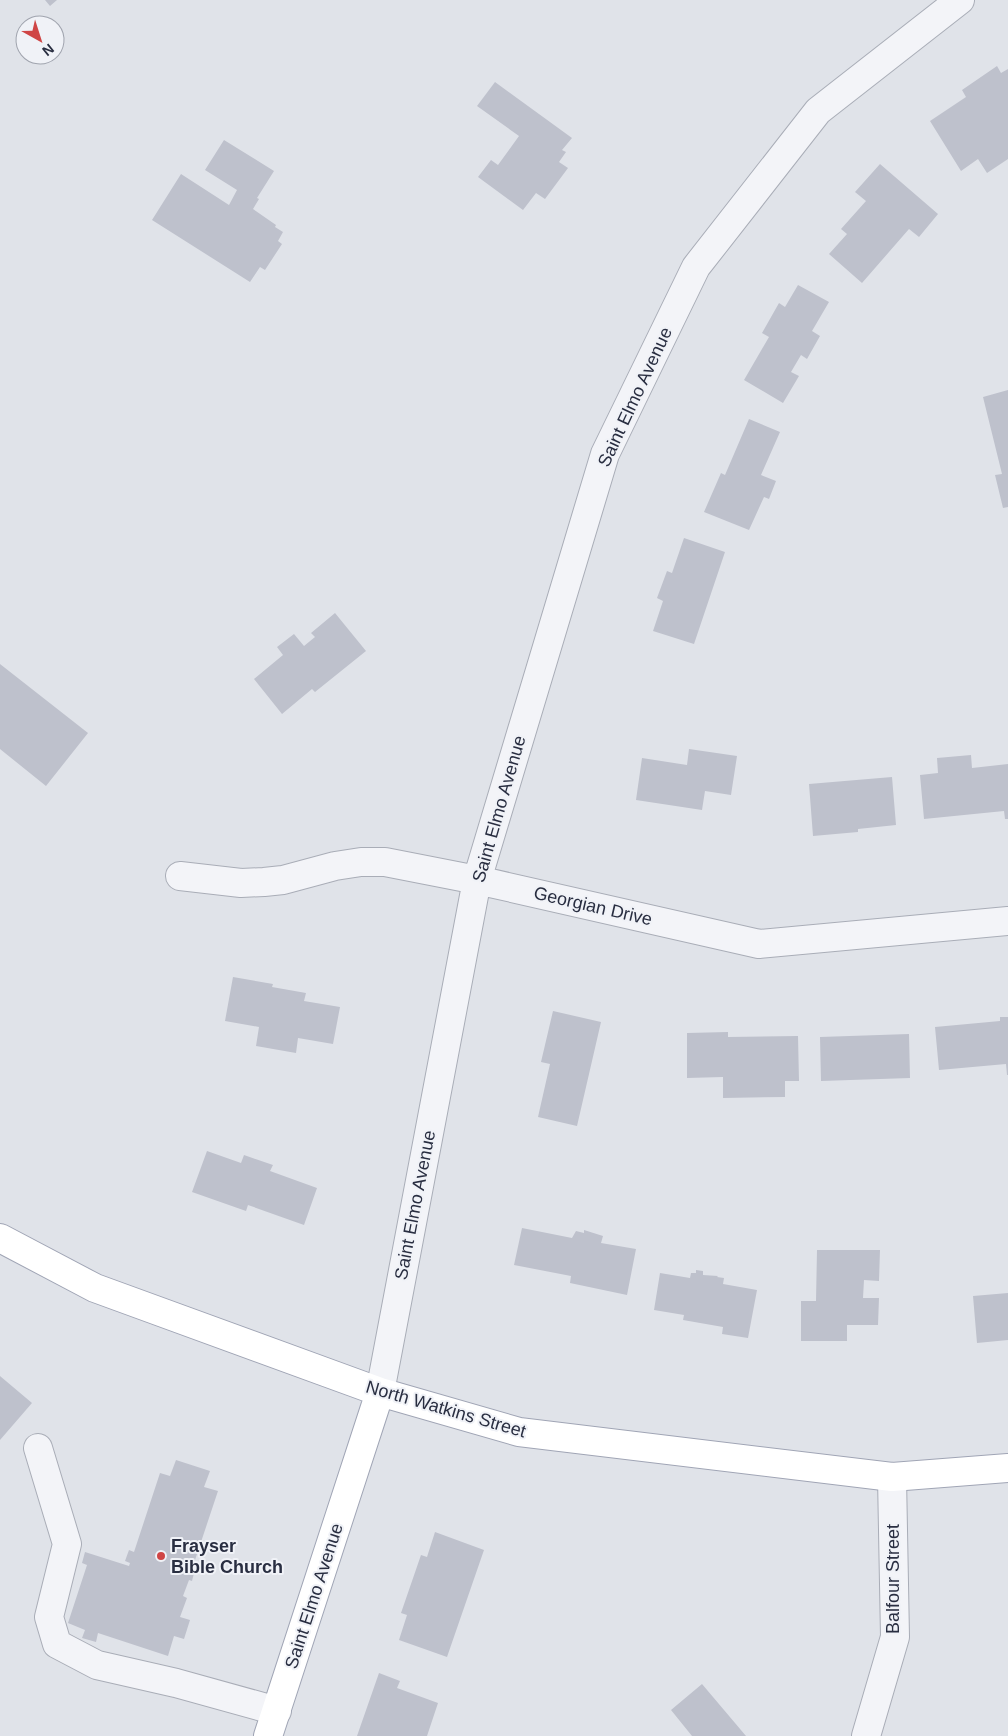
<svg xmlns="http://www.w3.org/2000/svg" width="1008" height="1736" font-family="Helvetica,sans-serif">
  <rect width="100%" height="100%" fill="#e0e3e9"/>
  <path fill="#bec1cc" d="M 45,0 L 57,0 L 50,6 Z
    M 997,66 L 1001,73 L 1008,69 L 1008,159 L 987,173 L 978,159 L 961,171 L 930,121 L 966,97 L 962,90 Z
    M 495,82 L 572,138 L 562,150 L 566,152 L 559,162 L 568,168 L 545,199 L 536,193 L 523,210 L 478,177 L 491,160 L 498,165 L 519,136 L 477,106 Z
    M 224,140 L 274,171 L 257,198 L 259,199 L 253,209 L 276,225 L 275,227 L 283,232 L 278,241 L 282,244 L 265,270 L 260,267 L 250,282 L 152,220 L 181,174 L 229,205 L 237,190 L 205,170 Z
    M 880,164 L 938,214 L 919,237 L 909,229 L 862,283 L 829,254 L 847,234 L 841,229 L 866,201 L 855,192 Z
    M 798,285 L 829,302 L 812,331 L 820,336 L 807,359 L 801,355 L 791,372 L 799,376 L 783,403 L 744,380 L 769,337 L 762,333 L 779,303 L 785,307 Z
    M 1008,390 L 1008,507 L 1003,508 L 995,475 L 1002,474 L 983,397 Z
    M 749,419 L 780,432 L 761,475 L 776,481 L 769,499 L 764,497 L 749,530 L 704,512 L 721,473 L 725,475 Z
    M 684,538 L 725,552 L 694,644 L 653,631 L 663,601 L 657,598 L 667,571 L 672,573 Z
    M 335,613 L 366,651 L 315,692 L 312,689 L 282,714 L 254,679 L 283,655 L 277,647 L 294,634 L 304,646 L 315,637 L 311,633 Z
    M 0,664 L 88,733 L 46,786 L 0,749 Z
    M 689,749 L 737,756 L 731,795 L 705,791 L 702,810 L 636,800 L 642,758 L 687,765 Z
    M 971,755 L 972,768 L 1008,764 L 1008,819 L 1005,819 L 1004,811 L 924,819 L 920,775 L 938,773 L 937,758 Z
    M 892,777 L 896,825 L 858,829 L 858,832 L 813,836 L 809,784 Z
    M 233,977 L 273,984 L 272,987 L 306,993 L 304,1001 L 340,1007 L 333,1044 L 298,1038 L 296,1053 L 256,1046 L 259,1027 L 225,1021 Z
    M 553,1011 L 601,1022 L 577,1126 L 538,1117 L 550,1064 L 541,1062 Z
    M 1000,1017 L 1008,1017 L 1008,1075 L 1007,1075 L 1006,1064 L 939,1070 L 935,1027 L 1000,1021 Z
    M 728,1032 L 728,1037 L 798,1036 L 799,1081 L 785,1081 L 785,1097 L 723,1098 L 723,1077 L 687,1078 L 687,1033 Z
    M 909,1034 L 910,1078 L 821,1081 L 820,1037 Z
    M 207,1151 L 241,1163 L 244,1155 L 273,1165 L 270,1171 L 317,1188 L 304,1225 L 248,1205 L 246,1211 L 192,1192 Z
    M 522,1228 L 572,1238 L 576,1231 L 584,1233 L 584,1230 L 603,1236 L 601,1243 L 636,1249 L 627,1295 L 570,1283 L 571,1276 L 514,1265 Z
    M 817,1250 L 880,1250 L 879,1281 L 864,1280 L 863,1298 L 879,1298 L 878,1325 L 847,1325 L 847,1341 L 801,1341 L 801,1301 L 816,1301 Z
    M 696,1270 L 703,1271 L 703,1275 L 718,1276 L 717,1277 L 724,1278 L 723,1284 L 757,1290 L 748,1338 L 722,1334 L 723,1327 L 683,1320 L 684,1315 L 654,1310 L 660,1273 L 690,1278 L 691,1273 L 696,1273 Z
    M 1008,1293 L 1008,1340 L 977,1343 L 973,1296 Z
    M 0,1376 L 32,1403 L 0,1440 Z
    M 176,1460 L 210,1471 L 204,1487 L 218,1491 L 191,1572 L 194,1573 L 192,1581 L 189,1580 L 183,1596 L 187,1598 L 180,1617 L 190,1620 L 184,1639 L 174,1636 L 168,1656 L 98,1633 L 96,1642 L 82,1638 L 85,1630 L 68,1623 L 87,1565 L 82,1563 L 85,1552 L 129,1566 L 130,1563 L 125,1561 L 129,1550 L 134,1552 L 160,1473 L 170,1476 Z
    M 435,1532 L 484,1550 L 447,1657 L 399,1640 L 407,1615 L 401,1613 L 421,1555 L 427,1557 Z
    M 379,1673 L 400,1681 L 397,1688 L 438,1703 L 427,1736 L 357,1736 Z
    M 702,1684 L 746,1736 L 692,1736 L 671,1710 Z"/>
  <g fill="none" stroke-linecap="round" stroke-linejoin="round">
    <g stroke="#a9adb7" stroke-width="30">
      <path id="minor" d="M 180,876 L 241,883 L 264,882 L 283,880 L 335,866 L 361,862 L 385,862 L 477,880 L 759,944 L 1008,921
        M 380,1392 L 477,880 L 605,454 L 696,267 L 818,111 L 960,0
        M 38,1448 L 67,1544 L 49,1617 L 57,1644 L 97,1665 L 176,1683 L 277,1711
        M 866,1736 L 895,1637 L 892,1477"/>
    </g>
    <g stroke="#a0a5b5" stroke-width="30">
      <path id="major" d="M 0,1238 L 95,1288 L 380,1392 L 519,1432 L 892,1477 L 1008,1468
        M 268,1736 L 380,1392"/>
    </g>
    <use href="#minor" stroke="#f3f4f8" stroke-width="28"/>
    <use href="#major" stroke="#fff" stroke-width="28"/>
  </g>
  <circle fill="#cf4545" stroke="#f0f2f7" stroke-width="2" cx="161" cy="1556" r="5"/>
  <g text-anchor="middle" stroke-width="4" stroke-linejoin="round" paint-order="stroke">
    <g font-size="18" fill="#292e41" stroke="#f0f2f7">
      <text transform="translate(635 397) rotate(-65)" y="6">Saint Elmo Avenue</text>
      <text transform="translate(499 809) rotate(-74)" y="6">Saint Elmo Avenue</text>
      <text transform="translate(593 906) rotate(13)" y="6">Georgian Drive</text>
      <text transform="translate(415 1205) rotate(-79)" y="6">Saint Elmo Avenue</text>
      <text transform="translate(446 1409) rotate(16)" y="6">North Watkins Street</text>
      <text transform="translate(893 1579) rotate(-90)" y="6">Balfour Street</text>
      <text transform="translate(314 1596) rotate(-72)" y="6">Saint Elmo Avenue</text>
    </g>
    <g font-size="18" font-weight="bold" fill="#292e41" stroke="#f0f2f7" text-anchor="start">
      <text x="171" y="1552">Frayser<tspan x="171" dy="21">Bible Church</tspan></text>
    </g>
  </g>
  <g transform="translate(40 40) rotate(141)"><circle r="24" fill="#f0f2f7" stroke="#a0a4ae"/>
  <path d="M0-4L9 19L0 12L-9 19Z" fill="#cf4545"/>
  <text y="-8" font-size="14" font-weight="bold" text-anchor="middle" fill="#292e41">N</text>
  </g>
</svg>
